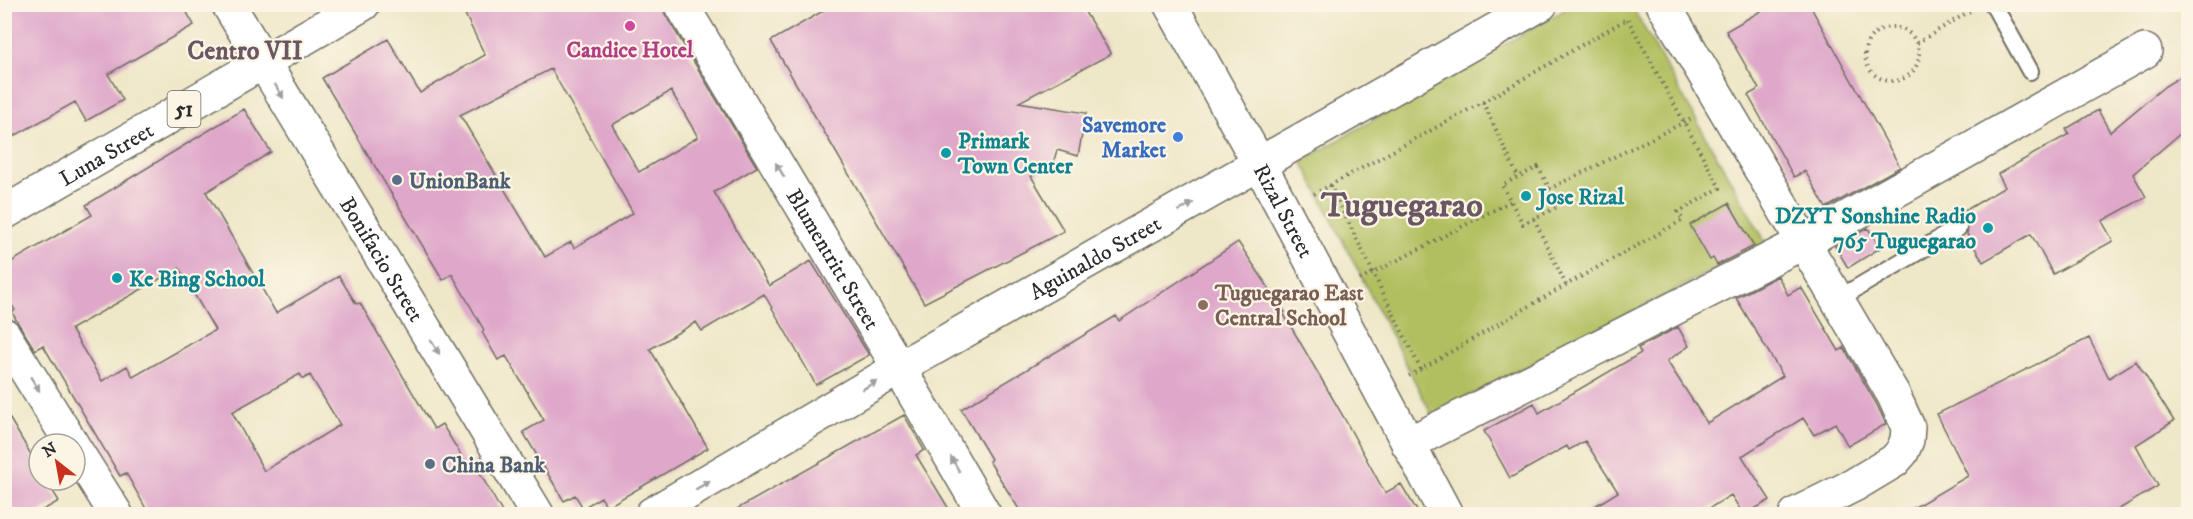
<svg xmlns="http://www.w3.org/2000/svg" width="2193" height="519" font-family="'IM FELL DW Pica',serif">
  <rect width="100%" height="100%" fill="#fcf5e5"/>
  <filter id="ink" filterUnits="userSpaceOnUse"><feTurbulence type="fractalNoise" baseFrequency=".0167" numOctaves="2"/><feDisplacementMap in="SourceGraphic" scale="12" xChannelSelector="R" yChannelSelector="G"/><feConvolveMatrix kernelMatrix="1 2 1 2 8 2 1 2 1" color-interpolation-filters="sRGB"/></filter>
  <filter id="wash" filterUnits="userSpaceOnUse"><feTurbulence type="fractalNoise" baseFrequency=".008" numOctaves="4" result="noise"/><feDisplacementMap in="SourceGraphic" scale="24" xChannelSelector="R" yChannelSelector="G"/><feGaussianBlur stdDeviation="1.35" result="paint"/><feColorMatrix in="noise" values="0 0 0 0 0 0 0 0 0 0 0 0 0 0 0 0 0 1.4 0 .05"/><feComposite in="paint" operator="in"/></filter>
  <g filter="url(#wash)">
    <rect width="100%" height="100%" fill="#eee7c8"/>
    <path fill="#b2bf61" stroke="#6e7546" stroke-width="1.5" d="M 1573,5 L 1631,5 L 1766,243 L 1432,415 L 1302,161 Z"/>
    <g id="blocks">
      <path fill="#dfa8ca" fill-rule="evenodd" d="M 4,4 L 182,4 L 194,25 L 108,74 L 123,100 L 86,121 L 75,102 L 4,142 Z
        M 460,4 L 662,4 L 665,14 L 757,167 L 714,192 L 769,286 L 811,261 L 869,355 L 816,385 L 764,294 L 702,331 L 696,322 L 650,349 L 708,448 L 607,507 L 601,497 L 583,508 L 575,495 L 564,501 L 523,432 L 544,420 L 506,356 L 498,360 L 482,332 L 484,330 L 452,274 L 443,280 L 322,78 L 388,39 L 420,93 L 485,55 ZM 551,69 L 633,213 L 574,248 L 571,242 L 545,257 L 460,115 ZM 671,91 L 698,137 L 639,172 L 612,125 Z
        M 835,4 L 1080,4 L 1111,54 L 1019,102 L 1086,113 L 1078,156 L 1057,150 L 1052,167 L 1031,176 L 1064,231 L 924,303 L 771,41 Z
        M 1773,4 L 1809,4 L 1900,167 L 1826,208 L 1805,171 L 1794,177 L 1748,95 L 1759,89 L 1726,31 Z
        M 2188,72 L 2188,127 L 2133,174 L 2146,197 L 2102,221 L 2113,241 L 2053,274 L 2031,234 L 1983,262 L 1967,234 L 1968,228 L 1967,222 L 1956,216 L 2005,187 L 1998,174 L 2069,134 L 2066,129 L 2098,110 L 2110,132 L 2165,86 Z
        M 244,109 L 271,152 L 206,192 L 276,313 L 339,276 L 356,304 L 360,303 L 434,429 L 442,424 L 467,465 L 473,461 L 503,514 L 149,514 L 126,473 L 120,476 L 43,345 L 35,350 L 18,323 L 12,312 L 15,310 L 4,292 L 4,266 L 92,215 L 86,205 ZM 179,268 L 215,330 L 133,377 L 127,366 L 102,381 L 71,329 ZM 300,374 L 303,379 L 310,375 L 340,425 L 264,471 L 232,412 Z
        M 1729,203 L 1754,246 L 1717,265 L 1713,258 L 1710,260 L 1690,225 Z
        M 1868,228 L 1880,248 L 1848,268 L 1835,246 Z
        M 1238,242 L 1285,312 L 1283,313 L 1343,416 L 1385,493 L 1401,484 L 1419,514 L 1022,514 L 989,461 L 991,459 L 961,409 L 1116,316 L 1119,321 Z
        M 1778,276 L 1788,295 L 1801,287 L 1839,351 L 1844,348 L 1876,403 L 1886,424 L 1848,446 L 1835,423 L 1814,435 L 1803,418 L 1742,456 L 1770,500 L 1746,514 L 1743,514 L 1731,495 L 1700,514 L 1582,514 L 1618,492 L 1585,441 L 1569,450 L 1567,446 L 1510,478 L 1484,431 L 1534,403 L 1539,413 L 1641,353 L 1638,348 L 1678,327 L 1689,346 L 1667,361 L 1707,423 L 1783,376 L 1736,298 Z
        M 2089,338 L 2109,378 L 2136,361 L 2174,421 L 2136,445 L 2158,486 L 2111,514 L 1903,514 L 1968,476 L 1937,414 Z
        M 4,409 L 39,468 L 39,480 L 46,480 L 59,501 L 36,514 L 4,514 Z
        M 904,415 L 924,450 L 916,455 L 952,514 L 728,514 Z"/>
    </g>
  </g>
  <g filter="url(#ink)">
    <use href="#blocks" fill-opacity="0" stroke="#6f6d62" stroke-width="1.5"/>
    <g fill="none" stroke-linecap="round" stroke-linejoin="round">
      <g stroke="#6f6d62" stroke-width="20">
        <path id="lane" d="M 1993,4 L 2030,71
          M 1838,299 L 1958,228"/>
      </g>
      <g stroke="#6f6d62" stroke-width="36">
        <g id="street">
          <path id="s1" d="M 681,4 L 899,368 L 984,514"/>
          <path d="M 4,335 L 72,444"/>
          <path d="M 1408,444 L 1804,242 L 2145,51"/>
          <path d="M 75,449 L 116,514"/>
        </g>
      </g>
      <g stroke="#6f6d62" stroke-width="36">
        <g id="secondary">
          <path id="s2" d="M 228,4 L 537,514"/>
          <path id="s3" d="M 1170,4 L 1260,165 L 1446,514"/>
          <path d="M 1663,4 L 1893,394 L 1908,427 L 1907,440 L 1902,452 L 1894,461 L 1854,485 L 1796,514"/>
          <path id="s4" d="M 652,514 L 899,368 L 1541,4"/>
        </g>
      </g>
      <g stroke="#6f6d62" stroke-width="36">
        <g id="primary">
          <path id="s5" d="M 4,213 L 363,4"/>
        </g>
      </g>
      <path stroke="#6f6d62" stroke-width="4" stroke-dasharray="1.5 4.5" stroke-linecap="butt" d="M1865 54a27 27 0 1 1 54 0a27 27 0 1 1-54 0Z
        M 1917,43 L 1970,11
        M 1483,102 L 1518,177
        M 1538,167 L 1559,206 L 1523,224 L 1502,185 Z
        M 1330,185 L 1421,370
        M 1549,189 L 1691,119
        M 1314,194 L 1483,102 L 1627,19
        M 1534,219 L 1566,285
        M 1360,280 L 1511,201
        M 1409,376 L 1566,285 L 1683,220 L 1678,212 L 1720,188 L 1627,18"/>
      <use href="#lane" stroke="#fff" stroke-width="16"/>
      <use href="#street" stroke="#fff" stroke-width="33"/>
      <use href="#secondary" stroke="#fff" stroke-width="33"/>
      <use href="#primary" stroke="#fff" stroke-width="33"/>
    </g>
    <defs><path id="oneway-solid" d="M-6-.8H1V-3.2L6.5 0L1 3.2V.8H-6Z" transform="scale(1.5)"/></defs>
    <g fill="#a0a0a0">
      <use href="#oneway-solid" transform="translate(279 91) rotate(59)"/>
      <use href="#oneway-solid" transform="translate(780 170) rotate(-121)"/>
      <use href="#oneway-solid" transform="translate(1186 207) rotate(-29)"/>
      <use href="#oneway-solid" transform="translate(435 347) rotate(59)"/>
      <use href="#oneway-solid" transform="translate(35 384) rotate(58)"/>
      <use href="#oneway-solid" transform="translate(870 385) rotate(-31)"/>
      <use href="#oneway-solid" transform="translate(955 464) rotate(-120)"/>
      <use href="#oneway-solid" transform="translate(703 485) rotate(-31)"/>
    </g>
  </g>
  <circle fill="#d1479c" stroke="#fcf5e5" stroke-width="2" cx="630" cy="26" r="6"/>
  <circle fill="#3f7fe0" stroke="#fcf5e5" stroke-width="2" cx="1178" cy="137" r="6"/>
  <g fill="#0f9aa8" stroke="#fcf5e5" stroke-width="2">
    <circle cx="946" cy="153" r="6"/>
    <circle cx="1526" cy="196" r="6"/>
    <circle cx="1988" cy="228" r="6"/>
    <circle cx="117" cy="278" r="6"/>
  </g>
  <g fill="#5c6f8a" stroke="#fcf5e5" stroke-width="2">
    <circle cx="397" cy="180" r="6"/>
    <circle cx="430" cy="464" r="6"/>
  </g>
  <circle fill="#8d6e63" stroke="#fcf5e5" stroke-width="2" cx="1203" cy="305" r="6"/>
  <g text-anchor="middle" stroke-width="4.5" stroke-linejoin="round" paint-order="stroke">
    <rect fill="#fcf5e5" stroke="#6a6863" stroke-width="1.5" x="167.5" y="91" width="33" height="36" rx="4.5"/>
    <g font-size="21" font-weight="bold" fill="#2b2b2b">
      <text x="184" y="116">51</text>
    </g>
    <g font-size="22" font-weight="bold" fill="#b23c85" stroke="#fcf5e5">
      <text x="630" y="57">Candice Hotel</text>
    </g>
    <g font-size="22" font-weight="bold" fill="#366cbe" stroke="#fcf5e5" text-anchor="end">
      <text x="1166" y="132">Savemore<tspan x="1166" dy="25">Market</tspan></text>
    </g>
    <g font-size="22" font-weight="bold" fill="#0d838f" stroke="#fcf5e5" text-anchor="start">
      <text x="958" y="148">Primark<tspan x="958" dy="25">Town Center</tspan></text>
      <text x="1538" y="204">Jose Rizal</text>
      <text x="1976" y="223" text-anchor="end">DZYT Sonshine Radio<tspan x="1976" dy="25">765 Tuguegarao</tspan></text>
      <text x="129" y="286">Ke Bing School</text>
    </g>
    <g font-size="22" fill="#2b2b2b" stroke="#fcf5e5">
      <text dy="8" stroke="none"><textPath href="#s5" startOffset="118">Luna Street</textPath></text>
      <text dy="8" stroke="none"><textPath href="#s3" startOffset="236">Rizal Street</textPath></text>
      <text dy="8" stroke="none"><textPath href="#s4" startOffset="512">Aguinaldo Street</textPath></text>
      <text dy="8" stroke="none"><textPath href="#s1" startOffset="297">Blumentritt Street</textPath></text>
      <text dy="8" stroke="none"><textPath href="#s2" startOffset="298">Bonifacio Street</textPath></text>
    </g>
    <g font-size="22" font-weight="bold" fill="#4e5e75" stroke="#fcf5e5" text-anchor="start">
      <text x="409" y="188">UnionBank</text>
      <text x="442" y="472">China Bank</text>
    </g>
    <g font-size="22" font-weight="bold" fill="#785e54" stroke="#fcf5e5" text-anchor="start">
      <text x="1215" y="300">Tuguegarao East<tspan x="1215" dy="25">Central School</tspan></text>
    </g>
    <g font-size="26" font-weight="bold" fill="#6a5763" stroke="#fcf5e5">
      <text x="245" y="59">Centro VII</text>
    </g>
    <g font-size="34" font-weight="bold" fill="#6a5763" stroke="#fcf5e5">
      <text x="1402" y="216">Tuguegarao</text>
    </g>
  </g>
  <rect width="2193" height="519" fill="none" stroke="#fcf5e5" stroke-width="24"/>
  <g transform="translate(57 462) rotate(329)"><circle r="28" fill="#fcf5e5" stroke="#a8a49b" stroke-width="1.5"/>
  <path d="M0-4.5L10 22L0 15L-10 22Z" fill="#c8321e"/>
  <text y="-9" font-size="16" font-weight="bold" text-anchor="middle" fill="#2b2b2b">N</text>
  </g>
</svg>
